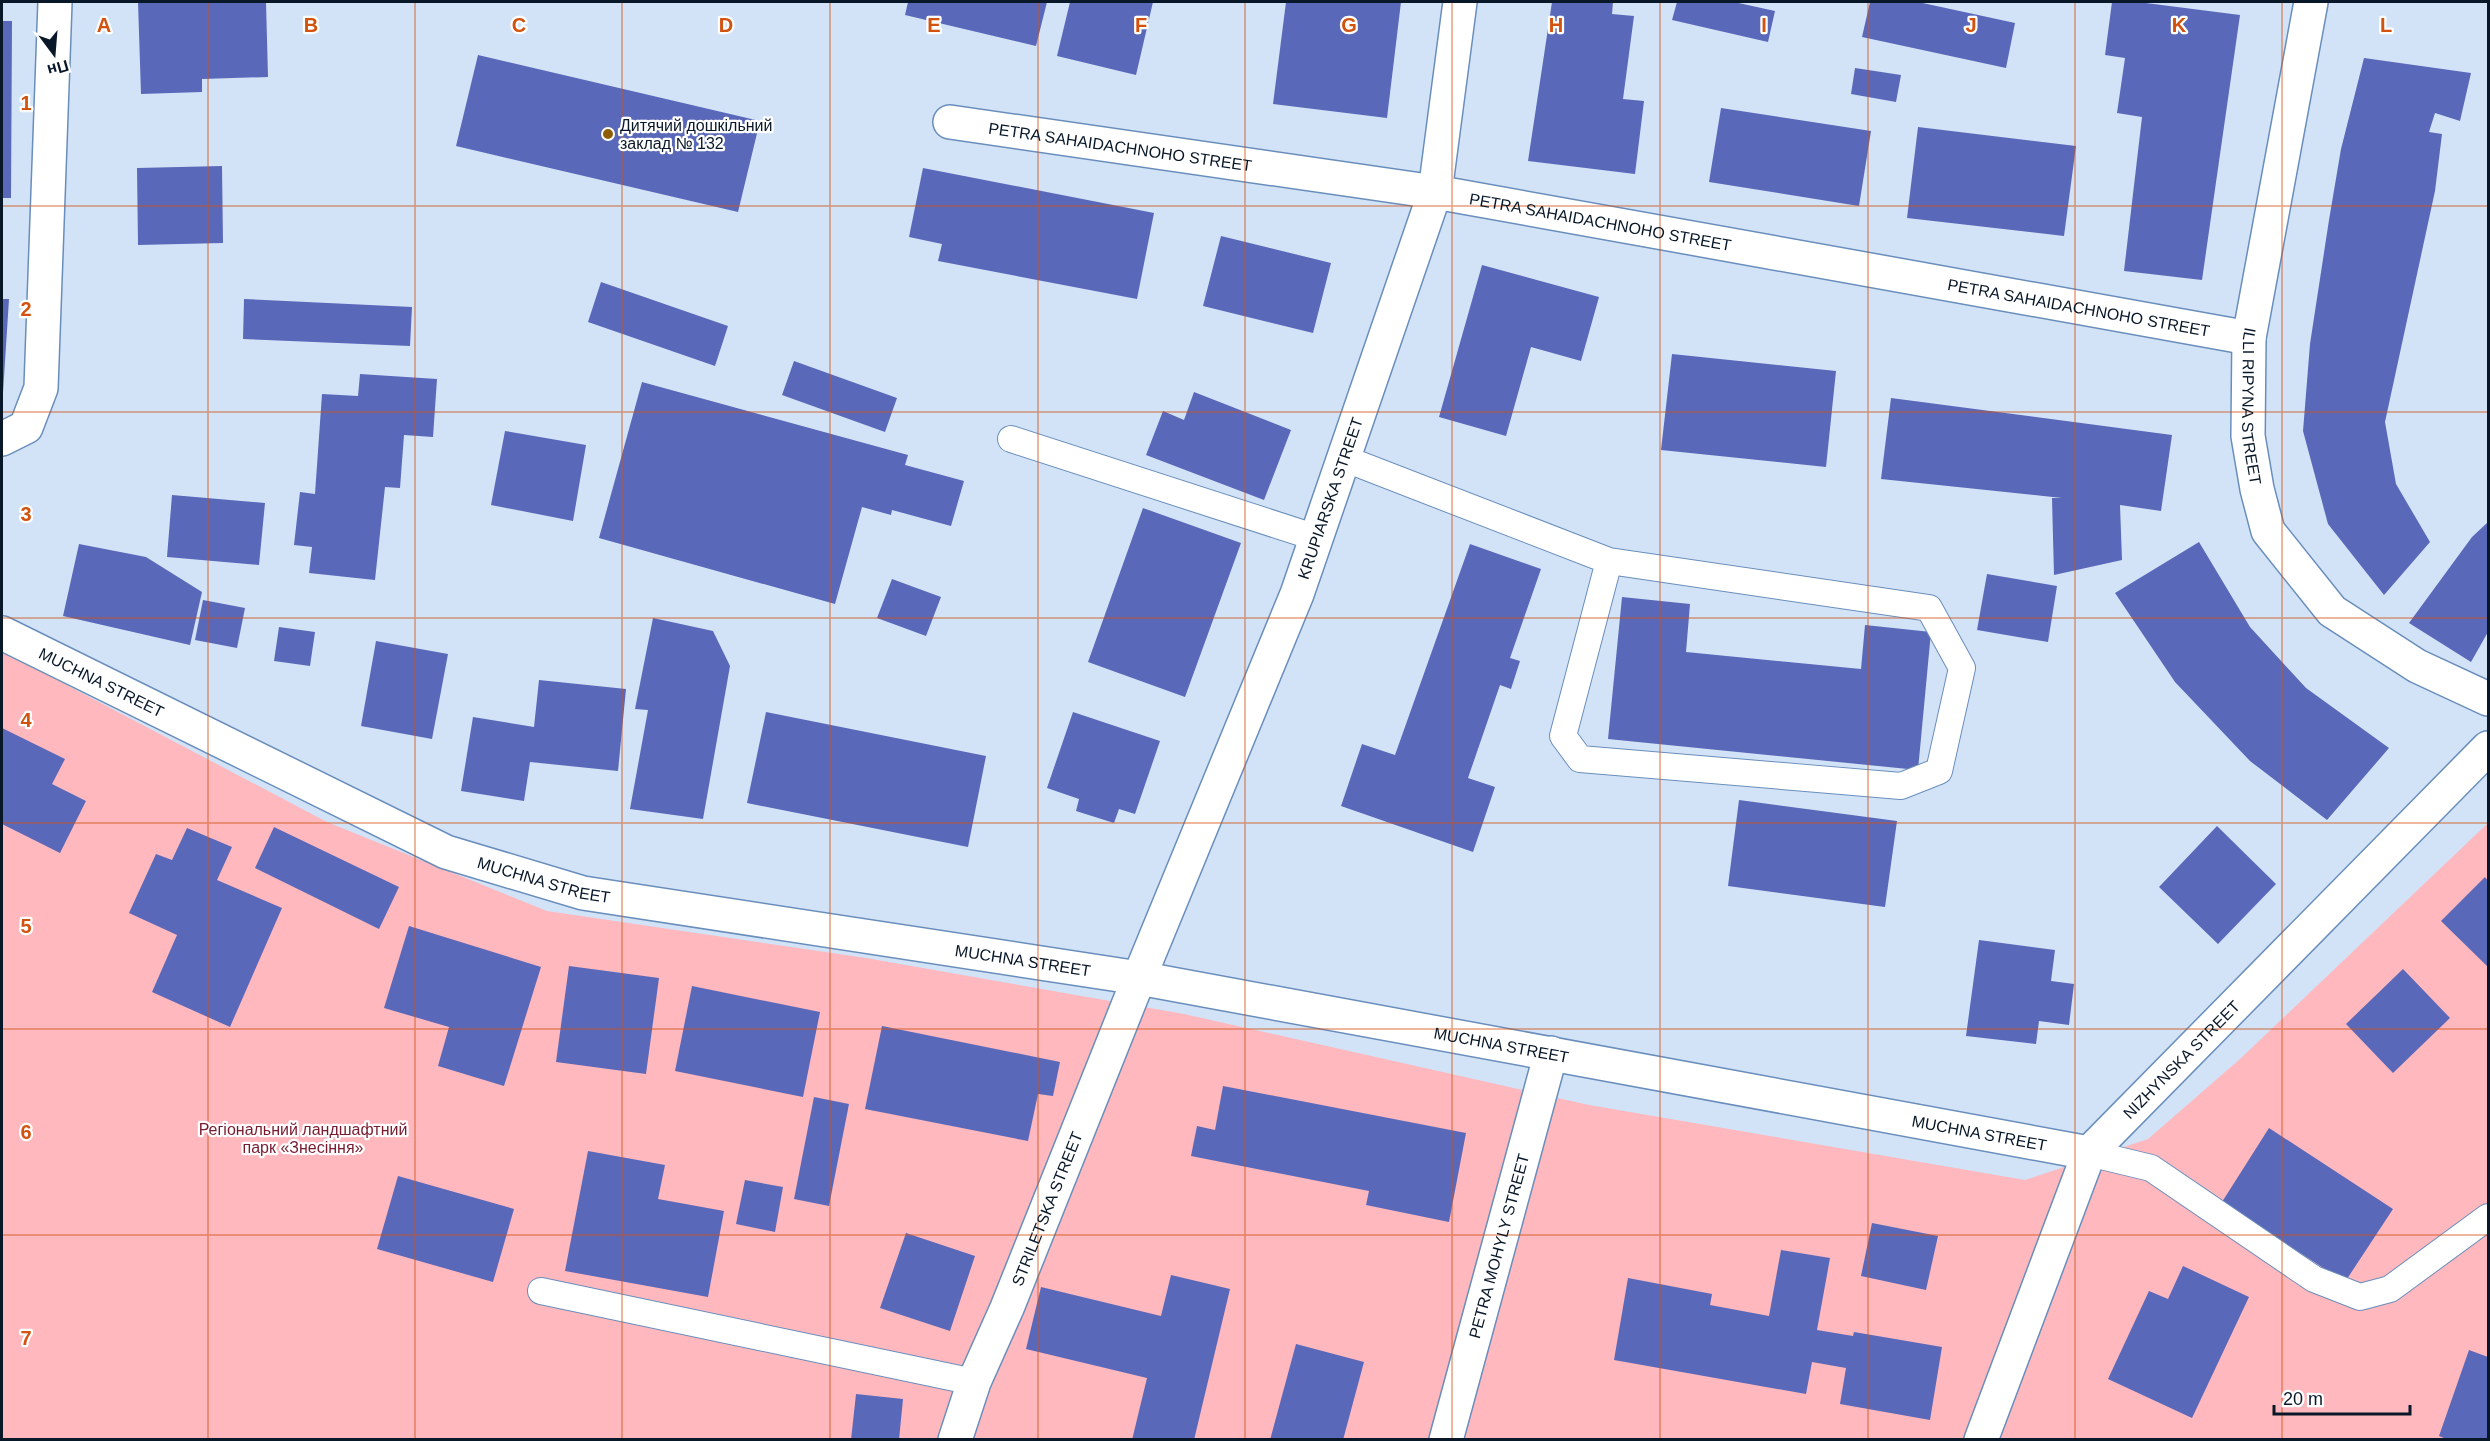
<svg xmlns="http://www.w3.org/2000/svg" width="2490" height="1441" font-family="Arial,sans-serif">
  <rect width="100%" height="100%" fill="#d3e3f7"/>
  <path fill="#feb8be" d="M 2,651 L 327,822 L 547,911 L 866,958 L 1184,1014 L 1589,1105 L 2025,1180 L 2148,1139 L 2240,1059 L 2488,823 L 2488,1439 L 2,1439 Z"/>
  <path fill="#5a68ba" d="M 138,2 L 266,2 L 268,77 L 202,79 L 202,92 L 141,94 Z
    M 908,2 L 1047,2 L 1036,46 L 905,15 Z
    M 1070,2 L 1153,2 L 1136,75 L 1057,56 Z
    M 1286,2 L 1401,2 L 1387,118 L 1273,104 Z
    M 1552,2 L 1613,2 L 1612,14 L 1634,16 L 1623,99 L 1644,101 L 1635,174 L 1528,161 Z
    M 1677,2 L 1734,2 L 1775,11 L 1768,42 L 1672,20 Z
    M 1870,2 L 1918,2 L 2015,23 L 2006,68 L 1862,37 Z
    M 2112,2 L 2138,2 L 2240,15 L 2202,280 L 2124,271 L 2142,117 L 2117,113 L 2125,58 L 2105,55 Z
    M 2,21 L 12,21 L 11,198 L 2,198 Z
    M 478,55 L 760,121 L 738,212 L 456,146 Z
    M 2364,58 L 2471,73 L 2460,121 L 2435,113 L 2429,132 L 2442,134 L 2435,191 L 2385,422 L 2396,484 L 2430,542 L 2384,595 L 2328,524 L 2303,431 L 2310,344 L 2329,220 L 2341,149 Z
    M 1855,68 L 1901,75 L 1896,102 L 1851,94 Z
    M 1721,108 L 1871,131 L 1859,206 L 1709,182 Z
    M 1918,127 L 2076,146 L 2064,236 L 1907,218 Z
    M 222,166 L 223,243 L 138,245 L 137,168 Z
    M 923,168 L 1154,213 L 1137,299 L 938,261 L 942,244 L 909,237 Z
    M 1221,236 L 1331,263 L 1313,333 L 1203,306 Z
    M 1482,265 L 1599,297 L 1581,361 L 1531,347 L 1506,436 L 1439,417 Z
    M 601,282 L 728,326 L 715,366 L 588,322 Z
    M 2,299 L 9,299 L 3,393 L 2,393 Z
    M 244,299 L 412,307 L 410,346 L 243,339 Z
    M 1672,354 L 1836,371 L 1826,467 L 1661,450 Z
    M 794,361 L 897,398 L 885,432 L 782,395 Z
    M 360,374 L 437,379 L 433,437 L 404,435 L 400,488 L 385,487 L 375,580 L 309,573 L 312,547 L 294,545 L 300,492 L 315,494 L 322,394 L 358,396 Z
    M 642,382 L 908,455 L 905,465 L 964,481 L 951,526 L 892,510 L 891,515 L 862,507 L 835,604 L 599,538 Z
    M 1194,392 L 1291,430 L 1264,500 L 1146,455 L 1163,411 L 1184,420 Z
    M 1891,398 L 2172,435 L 2161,511 L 2120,505 L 2122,560 L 2054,575 L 2052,498 L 2062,498 L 1881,479 Z
    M 505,431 L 586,445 L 573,521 L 491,505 Z
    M 172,495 L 265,503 L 259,565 L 167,557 Z
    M 1143,508 L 1241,543 L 1185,697 L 1088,662 Z
    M 2488,522 L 2488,632 L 2471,662 L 2409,623 L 2472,537 Z
    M 2199,542 L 2250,627 L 2306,688 L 2389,748 L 2327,820 L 2250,761 L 2175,682 L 2115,593 Z
    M 79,544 L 146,557 L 202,592 L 190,645 L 63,616 Z
    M 1470,544 L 1541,569 L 1510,658 L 1520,661 L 1511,689 L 1500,685 L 1468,778 L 1495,787 L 1473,852 L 1341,806 L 1362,744 L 1395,755 Z
    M 1987,574 L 2057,586 L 2048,642 L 1977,630 Z
    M 892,579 L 941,597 L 926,636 L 877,618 Z
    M 1622,597 L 1690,604 L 1686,652 L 1861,669 L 1865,625 L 1931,632 L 1918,770 L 1608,739 Z
    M 203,600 L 245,608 L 237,648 L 195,640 Z
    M 653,618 L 713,631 L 730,666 L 703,819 L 630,809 L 648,710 L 635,709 Z
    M 279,627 L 315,632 L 310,666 L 274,661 Z
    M 376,641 L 448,654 L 432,739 L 361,726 Z
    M 539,680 L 626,689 L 618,771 L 530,762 L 524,801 L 461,791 L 473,717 L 534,727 Z
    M 766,712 L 986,756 L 968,847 L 747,803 Z
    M 1073,712 L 1160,741 L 1135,814 L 1119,809 L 1114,823 L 1076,811 L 1079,799 L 1047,788 Z
    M 2,728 L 65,759 L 52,784 L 86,801 L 60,853 L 2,824 Z
    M 1739,800 L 1897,821 L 1885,907 L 1728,886 Z
    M 2217,826 L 2276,884 L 2218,944 L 2159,887 Z
    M 274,827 L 399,887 L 379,929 L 255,868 Z
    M 187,828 L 232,847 L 217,880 L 282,908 L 230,1027 L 152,992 L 177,935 L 129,913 L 156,854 L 172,860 Z
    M 2485,877 L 2488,881 L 2488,967 L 2441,921 Z
    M 409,926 L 541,967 L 504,1086 L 438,1066 L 449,1027 L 384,1008 Z
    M 1979,940 L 2055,950 L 2051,981 L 2074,984 L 2069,1025 L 2039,1021 L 2036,1044 L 1966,1036 Z
    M 569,966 L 659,978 L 646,1074 L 556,1062 Z
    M 2403,969 L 2450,1018 L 2393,1073 L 2346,1024 Z
    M 692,986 L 820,1012 L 803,1097 L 675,1071 Z
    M 882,1026 L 1060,1062 L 1053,1096 L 1038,1094 L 1028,1141 L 865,1109 Z
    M 1223,1086 L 1466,1133 L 1449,1222 L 1366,1205 L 1369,1191 L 1191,1156 L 1197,1126 L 1215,1130 Z
    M 814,1097 L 849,1104 L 829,1206 L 794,1199 Z
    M 2269,1128 L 2393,1209 L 2345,1282 L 2222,1202 Z
    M 588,1151 L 665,1165 L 658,1199 L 724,1211 L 708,1297 L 565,1271 Z
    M 398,1176 L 514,1209 L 493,1282 L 377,1249 Z
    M 745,1180 L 783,1187 L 775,1232 L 736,1224 Z
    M 1872,1223 L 1938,1236 L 1926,1290 L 1861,1276 Z
    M 906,1233 L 975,1256 L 950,1331 L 880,1308 Z
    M 1781,1250 L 1830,1258 L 1817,1330 L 1853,1336 L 1854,1332 L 1942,1347 L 1930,1420 L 1840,1404 L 1846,1368 L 1812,1362 L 1806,1394 L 1614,1360 L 1628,1278 L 1712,1294 L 1710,1305 L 1769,1316 Z
    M 2183,1266 L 2249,1297 L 2192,1418 L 2108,1379 L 2149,1291 L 2168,1299 Z
    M 1171,1275 L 1230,1289 L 1194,1440 L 1132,1440 L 1147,1378 L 1026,1349 L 1041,1287 L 1161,1316 Z
    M 1296,1344 L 1364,1362 L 1343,1440 L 1270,1440 Z
    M 2469,1350 L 2488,1357 L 2488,1440 L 2449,1440 L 2439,1436 Z
    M 856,1394 L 903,1399 L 899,1440 L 851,1440 Z"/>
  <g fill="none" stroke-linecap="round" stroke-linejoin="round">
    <g stroke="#698ebc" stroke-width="28">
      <path id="lane" d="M 1011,439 L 1317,538
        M 1343,458 L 1609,561 L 1929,608 L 1962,668 L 1939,771 L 1901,786 L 1580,759 L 1563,736 L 1609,561
        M 2089,1153 L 2151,1168 L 2314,1279 L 2360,1297 L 2390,1289 L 2488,1217
        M 541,1291 L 974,1382"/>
    </g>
    <g stroke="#698ebc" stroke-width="36">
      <g id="street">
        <path id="s1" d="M 2311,2 L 2249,338 L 2248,436 L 2257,489 L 2268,531 L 2332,611 L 2417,666 L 2488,699"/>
        <path id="s2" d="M 950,122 L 1435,192 L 2249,338"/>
        <path d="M 2,439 L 26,427 L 41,388 L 55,2"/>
        <path id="s3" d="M 2,633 L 446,852 L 583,893 L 1139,978 L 2089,1153"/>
        <path id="s4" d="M 955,1440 L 974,1382 L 1007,1308 L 1139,978 L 1297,594 L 1435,192 L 1460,2"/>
        <path id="s5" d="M 1446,1440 L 1551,1053"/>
        <path id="s6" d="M 1981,1440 L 2089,1153 L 2488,748"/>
      </g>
    </g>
    <use href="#lane" stroke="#fff" stroke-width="26"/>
    <use href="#street" stroke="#fff" stroke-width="33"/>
  </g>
  <path fill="none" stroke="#d2520f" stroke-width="1.5" stroke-opacity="0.55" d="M 208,2 L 208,1440M 415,2 L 415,1440M 622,2 L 622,1440M 830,2 L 830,1440M 1038,2 L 1038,1440M 1245,2 L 1245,1440M 1452,2 L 1452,1440M 1660,2 L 1660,1440M 1868,2 L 1868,1440M 2075,2 L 2075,1440M 2282,2 L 2282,1440M 2,206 L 2488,206M 2,412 L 2488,412M 2,618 L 2488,618M 2,823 L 2488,823M 2,1029 L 2488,1029M 2,1235 L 2488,1235"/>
  <circle fill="#8d5e06" stroke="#fff" stroke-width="2" cx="608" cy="134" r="6"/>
  <g text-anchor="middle" stroke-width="4.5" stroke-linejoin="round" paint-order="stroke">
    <g font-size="16" fill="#091829" stroke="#fff" text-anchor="start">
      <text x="620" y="131">Дитячий дошкільний<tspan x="620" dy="18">заклад № 132</tspan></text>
    </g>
    <g font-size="16" fill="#091829" stroke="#fff">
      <text dy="6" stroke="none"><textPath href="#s2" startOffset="172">PETRA SAHAIDACHNOHO STREET</textPath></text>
      <text dy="6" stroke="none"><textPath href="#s2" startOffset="658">PETRA SAHAIDACHNOHO STREET</textPath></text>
      <text dy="6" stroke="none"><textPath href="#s2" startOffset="1144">PETRA SAHAIDACHNOHO STREET</textPath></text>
      <text dy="6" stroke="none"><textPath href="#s1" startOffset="410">ILLI RIPYNA STREET</textPath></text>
      <text dy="6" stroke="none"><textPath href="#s4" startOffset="1014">KRUPIARSKA STREET</textPath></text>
      <text dy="6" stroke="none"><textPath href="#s3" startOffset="111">MUCHNA STREET</textPath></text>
      <text dy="6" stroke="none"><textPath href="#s3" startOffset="597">MUCHNA STREET</textPath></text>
      <text dy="6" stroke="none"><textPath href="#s3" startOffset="1083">MUCHNA STREET</textPath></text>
      <text dy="6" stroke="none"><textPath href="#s3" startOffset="1569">MUCHNA STREET</textPath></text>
      <text dy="6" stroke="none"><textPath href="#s6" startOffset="438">NIZHYNSKA STREET</textPath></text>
      <text dy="6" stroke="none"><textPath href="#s3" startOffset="2055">MUCHNA STREET</textPath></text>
      <text dy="6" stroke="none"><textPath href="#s4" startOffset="249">STRILETSKA STREET</textPath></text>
      <text dy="6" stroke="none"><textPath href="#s5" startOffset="201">PETRA MOHYLY STREET</textPath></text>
    </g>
    <g font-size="16" fill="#781b2f" stroke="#fff">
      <text x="303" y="1135">Регіональний ландшафтний<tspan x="303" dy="18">парк «Знесіння»</tspan></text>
    </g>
  </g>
  <g font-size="20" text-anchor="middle" font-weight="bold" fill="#d2520f" stroke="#fff" stroke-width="4.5" stroke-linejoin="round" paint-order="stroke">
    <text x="104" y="32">A</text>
    <text x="311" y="32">B</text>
    <text x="519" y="32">C</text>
    <text x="726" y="32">D</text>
    <text x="934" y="32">E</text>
    <text x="1141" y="32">F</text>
    <text x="1349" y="32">G</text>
    <text x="1556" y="32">H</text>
    <text x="1764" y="32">I</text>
    <text x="1971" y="32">J</text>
    <text x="2179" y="32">K</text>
    <text x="2386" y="32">L</text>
    <text x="26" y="110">1</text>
    <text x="26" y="316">2</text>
    <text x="26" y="521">3</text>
    <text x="26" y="727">4</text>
    <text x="26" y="933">5</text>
    <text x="26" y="1139">6</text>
    <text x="26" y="1345">7</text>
  </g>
  <rect width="2490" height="1441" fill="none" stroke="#091829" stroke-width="6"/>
  <g transform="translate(54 54) rotate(164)" stroke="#ffffff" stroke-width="4.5" paint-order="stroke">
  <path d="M0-4.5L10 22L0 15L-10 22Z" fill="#091829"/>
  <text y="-9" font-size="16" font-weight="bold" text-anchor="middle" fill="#091829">Пн</text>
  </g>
  <path d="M2274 1405v9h136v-9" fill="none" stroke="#091829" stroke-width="3"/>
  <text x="2283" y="1405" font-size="18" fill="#091829" stroke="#ffffff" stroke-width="4.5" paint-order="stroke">20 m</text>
</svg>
